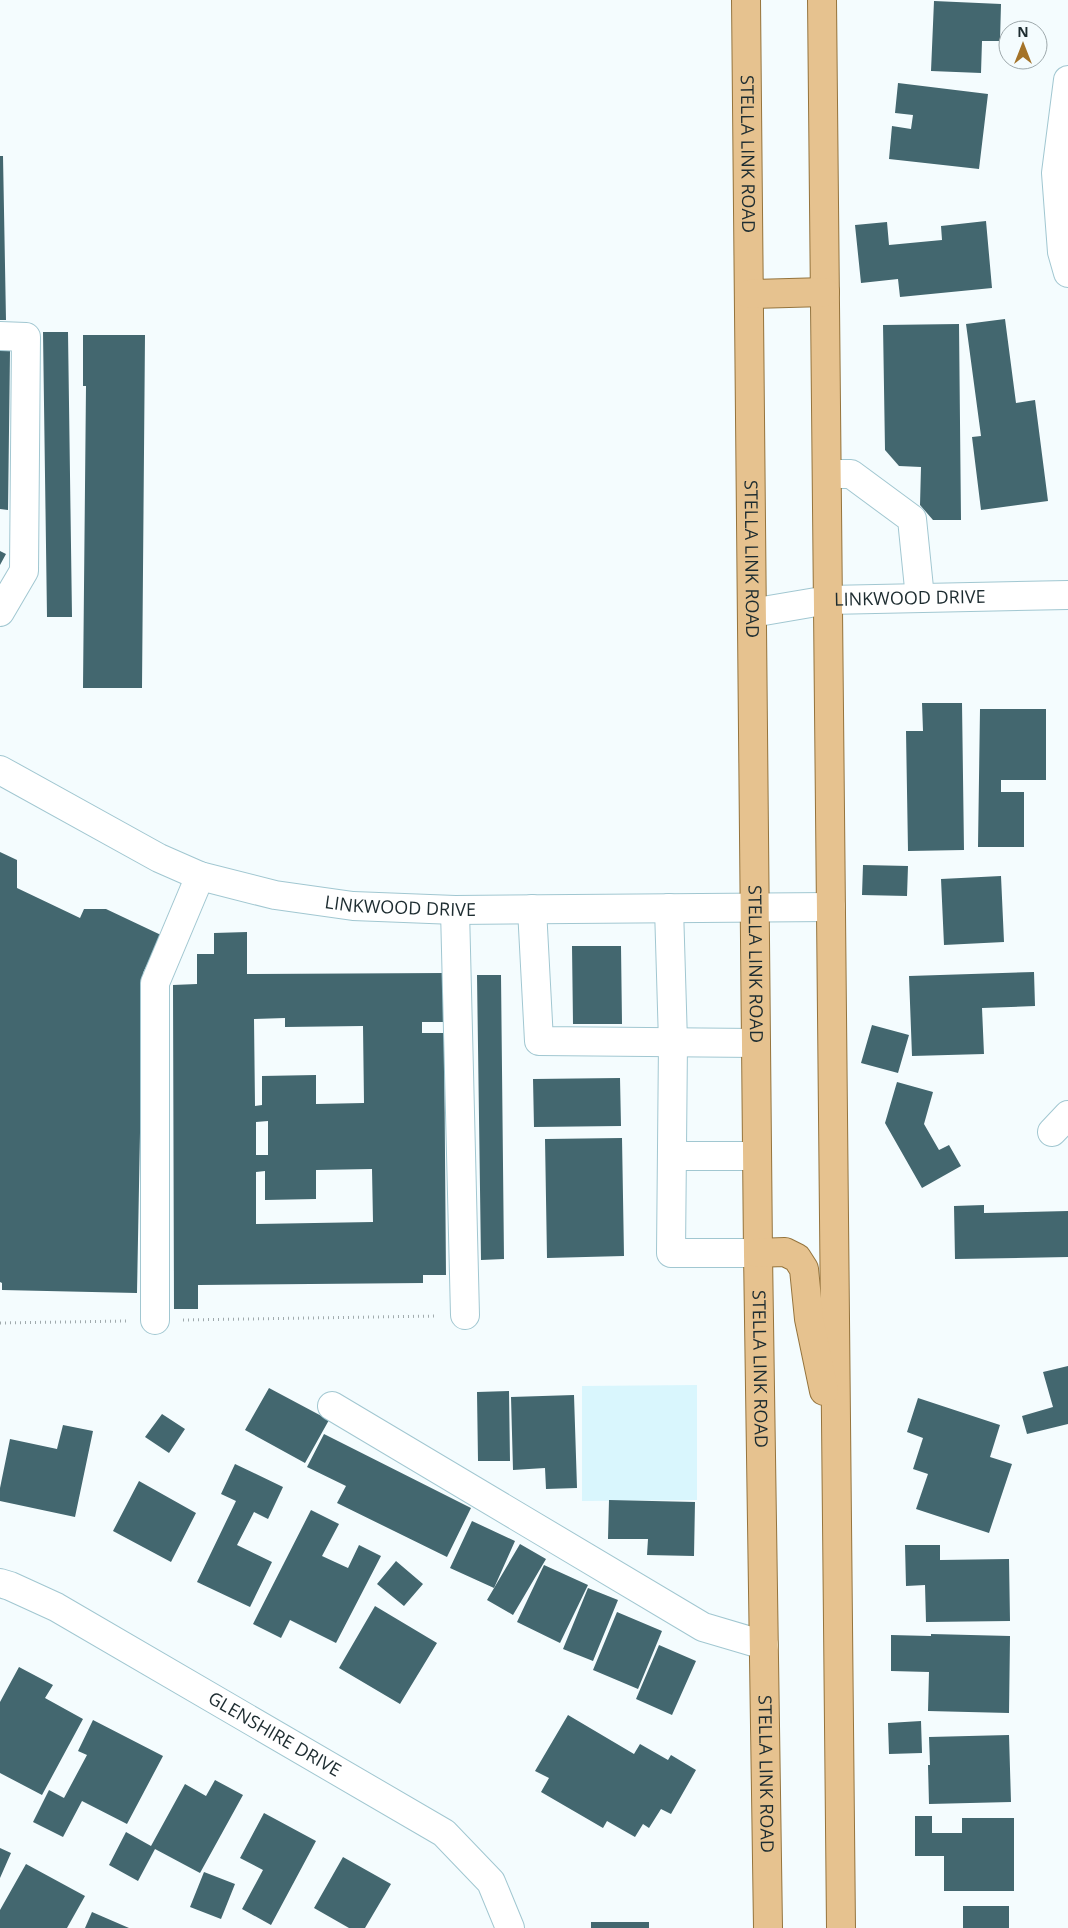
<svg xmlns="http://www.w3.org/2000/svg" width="1068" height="1928" font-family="'Open Sans',sans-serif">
  <rect width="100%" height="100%" fill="#f4fcfe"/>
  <path fill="#d9f6fd" d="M 697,1385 L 697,1500 L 582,1501 L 582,1386 Z"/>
  <path fill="#43676f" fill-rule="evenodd" d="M 934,1 L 1001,4 L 1000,41 L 982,41 L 981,73 L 931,71 Z
    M 898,83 L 988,94 L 979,169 L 889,159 L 892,126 L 911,129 L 913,115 L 895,113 Z
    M 0,156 L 3,156 L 6,320 L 0,320 Z
    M 986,221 L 992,288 L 900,297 L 898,279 L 861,283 L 855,225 L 887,222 L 889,245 L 942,240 L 941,226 Z
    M 1005,319 L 1016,403 L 1035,400 L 1048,501 L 981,510 L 972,437 L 981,436 L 966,324 Z
    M 959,324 L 961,520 L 933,520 L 920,505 L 921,467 L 899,466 L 885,450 L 883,325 Z
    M 43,332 L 68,332 L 72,617 L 47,617 Z
    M 83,335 L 145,335 L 142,688 L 83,688 L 86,386 L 83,386 Z
    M 0,350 L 10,351 L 8,510 L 0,509 Z
    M 0,551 L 6,554 L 0,565 Z
    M 922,703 L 962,703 L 964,850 L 908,851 L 906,731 L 923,731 Z
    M 980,709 L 1046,709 L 1046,780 L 1001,780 L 1001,792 L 1024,792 L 1024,847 L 978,847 Z
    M 0,852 L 17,860 L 17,888 L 80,918 L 84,909 L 106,909 L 161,935 L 143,973 L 137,1293 L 2,1290 L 2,1283 L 0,1282 Z
    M 863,865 L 908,866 L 907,896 L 862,895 Z
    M 1001,876 L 1004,942 L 944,945 L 941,879 Z
    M 247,932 L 247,974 L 444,973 L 445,1022 L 422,1022 L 422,1033 L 444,1033 L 446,1275 L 423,1275 L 423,1283 L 198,1285 L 198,1309 L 174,1309 L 173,985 L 197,984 L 197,954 L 214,954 L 214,933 ZM 285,1018 L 285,1027 L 363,1026 L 364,1103 L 316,1104 L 316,1075 L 262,1076 L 262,1105 L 255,1106 L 254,1019 ZM 268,1121 L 268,1155 L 256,1155 L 256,1122 ZM 372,1169 L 373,1222 L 256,1224 L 256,1172 L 265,1171 L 265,1200 L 316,1199 L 316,1170 Z
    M 572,946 L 621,946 L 622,1024 L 573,1024 Z
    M 1034,972 L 1035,1006 L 982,1008 L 984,1054 L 912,1056 L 909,976 Z
    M 477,975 L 501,975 L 504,1259 L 481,1260 Z
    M 872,1025 L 909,1035 L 898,1073 L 861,1063 Z
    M 620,1078 L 621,1126 L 534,1127 L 533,1079 Z
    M 897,1082 L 933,1092 L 924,1124 L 939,1150 L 949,1145 L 961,1166 L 922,1188 L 885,1123 Z
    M 622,1138 L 624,1256 L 547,1258 L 545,1139 Z
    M 984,1205 L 984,1213 L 1068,1211 L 1068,1257 L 955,1259 L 954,1206 Z
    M 1068,1366 L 1068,1424 L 1027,1434 L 1022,1416 L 1053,1407 L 1043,1372 Z
    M 269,1388 L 329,1420 L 305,1463 L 245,1430 Z
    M 509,1391 L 510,1461 L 478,1461 L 477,1392 Z
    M 574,1395 L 577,1488 L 546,1489 L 545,1468 L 513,1470 L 511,1397 Z
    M 918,1398 L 1000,1425 L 990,1457 L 1012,1464 L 989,1533 L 916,1509 L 928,1474 L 913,1469 L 923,1438 L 907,1432 Z
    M 162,1414 L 185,1429 L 169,1453 L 145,1437 Z
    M 63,1425 L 93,1431 L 75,1517 L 0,1501 L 0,1488 L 10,1439 L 57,1449 Z
    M 324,1434 L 471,1508 L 447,1557 L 337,1503 L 346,1486 L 307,1467 Z
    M 235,1464 L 283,1487 L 268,1519 L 254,1512 L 237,1545 L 272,1562 L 250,1607 L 197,1582 L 236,1501 L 221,1494 Z
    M 139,1481 L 196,1513 L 171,1562 L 113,1531 Z
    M 609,1500 L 695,1502 L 694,1556 L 647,1555 L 648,1539 L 608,1539 Z
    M 311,1510 L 339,1524 L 322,1556 L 348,1568 L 359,1545 L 381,1556 L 336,1643 L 290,1620 L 281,1638 L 253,1624 Z
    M 472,1521 L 515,1541 L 494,1588 L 450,1568 Z
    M 520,1544 L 546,1559 L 513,1615 L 487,1600 Z
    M 905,1545 L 940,1545 L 940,1560 L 1009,1559 L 1010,1621 L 926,1622 L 925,1585 L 906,1586 Z
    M 396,1561 L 423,1584 L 404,1606 L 377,1584 Z
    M 544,1565 L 588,1585 L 560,1643 L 517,1622 Z
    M 588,1588 L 618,1600 L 593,1661 L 563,1649 Z
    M 375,1606 L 437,1643 L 400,1704 L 339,1668 Z
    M 617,1612 L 662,1631 L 638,1689 L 593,1670 Z
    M 931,1634 L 1010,1636 L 1009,1713 L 928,1711 L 929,1672 L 891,1671 L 891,1635 L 931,1636 Z
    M 659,1645 L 696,1661 L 672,1715 L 636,1699 Z
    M 19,1667 L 53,1685 L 45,1698 L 83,1719 L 42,1795 L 0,1773 L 0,1702 Z
    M 568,1715 L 634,1754 L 640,1744 L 668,1760 L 671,1755 L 696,1770 L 671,1814 L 661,1809 L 649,1828 L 643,1824 L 635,1837 L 607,1821 L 603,1828 L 541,1792 L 549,1778 L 535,1771 Z
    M 93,1720 L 163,1756 L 127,1824 L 82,1801 L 63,1837 L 33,1822 L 49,1790 L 64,1798 L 87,1755 L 78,1751 Z
    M 921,1721 L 922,1753 L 889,1754 L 888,1723 Z
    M 1009,1735 L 1011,1802 L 929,1804 L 928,1765 L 930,1765 L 929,1737 Z
    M 215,1780 L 243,1795 L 200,1873 L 155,1849 L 138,1881 L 109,1865 L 126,1832 L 151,1846 L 185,1784 L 206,1796 Z
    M 264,1813 L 316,1841 L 271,1925 L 242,1909 L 263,1870 L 240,1858 Z
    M 915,1816 L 932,1816 L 932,1833 L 962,1833 L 962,1818 L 1014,1818 L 1014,1891 L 944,1891 L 944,1856 L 915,1856 Z
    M 0,1848 L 11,1853 L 0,1878 Z
    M 343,1857 L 391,1884 L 365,1928 L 349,1928 L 314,1908 Z
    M 26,1864 L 85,1896 L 67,1928 L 0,1928 L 0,1910 Z
    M 204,1872 L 235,1884 L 221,1919 L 190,1907 Z
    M 963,1906 L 1009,1906 L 1009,1928 L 963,1928 Z
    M 92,1912 L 129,1928 L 85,1928 Z
    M 591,1922 L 649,1922 L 649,1928 L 591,1928 Z"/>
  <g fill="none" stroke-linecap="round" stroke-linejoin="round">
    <g stroke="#a1c7d1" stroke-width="30">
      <g id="minor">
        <path d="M 1068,80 L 1056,173 L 1062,252 L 1068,273"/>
        <path d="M 0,336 L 26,337 L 24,571 L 0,612"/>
        <path d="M 827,474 L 851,474 L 912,519 L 920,598"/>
        <path id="s1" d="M 752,613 L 828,600 L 1068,595"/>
        <path id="s2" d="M 0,770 L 159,858 L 200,876 L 275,895 L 353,906 L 455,910 L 831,907"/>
        <path d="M 669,908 L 673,1042 L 671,1253 L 758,1253"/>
        <path d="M 532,909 L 539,1041 L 756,1043"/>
        <path d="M 455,910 L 465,1315"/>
        <path d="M 1052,1132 L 1068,1115"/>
        <path d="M 672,1156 L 757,1156"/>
        <path d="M 155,1320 L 155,983 L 200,876"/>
        <path d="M 332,1406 L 703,1627 L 764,1645"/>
        <path id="s3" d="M 0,1583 L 10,1586 L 56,1607 L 444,1833 L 491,1882 L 510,1928"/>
      </g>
    </g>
    <g stroke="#95743d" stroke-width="30">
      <g id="major">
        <path id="s4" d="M 746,0 L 758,1253 L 768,1928"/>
        <path d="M 822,0 L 841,1928"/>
        <path d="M 749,294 L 825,292"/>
        <path d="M 758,1253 L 785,1252 L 797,1258 L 804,1269 L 809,1319 L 824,1391"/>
      </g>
    </g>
    <path stroke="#a0aaad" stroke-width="3" stroke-dasharray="1 4" stroke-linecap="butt" d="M 183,1320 L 437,1316
      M 0,1323 L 127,1321"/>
    <use href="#minor" stroke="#fff" stroke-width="28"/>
    <use href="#major" stroke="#e6c28f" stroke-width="28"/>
  </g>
  <g text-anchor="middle" stroke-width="5" stroke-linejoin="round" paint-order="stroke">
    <g font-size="18" fill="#1d2c30" stroke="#f4fcfe">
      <text dy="6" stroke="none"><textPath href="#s4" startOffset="154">STELLA LINK ROAD</textPath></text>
      <text dy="6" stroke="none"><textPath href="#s4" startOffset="559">STELLA LINK ROAD</textPath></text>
      <text dy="6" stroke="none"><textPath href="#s1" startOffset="159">LINKWOOD DRIVE</textPath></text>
      <text dy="6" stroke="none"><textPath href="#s2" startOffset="430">LINKWOOD DRIVE</textPath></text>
      <text dy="6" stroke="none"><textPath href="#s4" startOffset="964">STELLA LINK ROAD</textPath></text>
      <text dy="6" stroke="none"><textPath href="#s4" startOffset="1369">STELLA LINK ROAD</textPath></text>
      <text dy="6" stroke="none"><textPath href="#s3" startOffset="314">GLENSHIRE DRIVE</textPath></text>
      <text dy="6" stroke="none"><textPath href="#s4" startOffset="1774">STELLA LINK ROAD</textPath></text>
    </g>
  </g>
  <g transform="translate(1023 45)"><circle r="24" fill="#f4fcfe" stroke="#9ea9ac"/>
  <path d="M0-4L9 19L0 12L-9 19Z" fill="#a47328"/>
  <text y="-8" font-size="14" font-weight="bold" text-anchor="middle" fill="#1d2c30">N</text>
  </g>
</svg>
